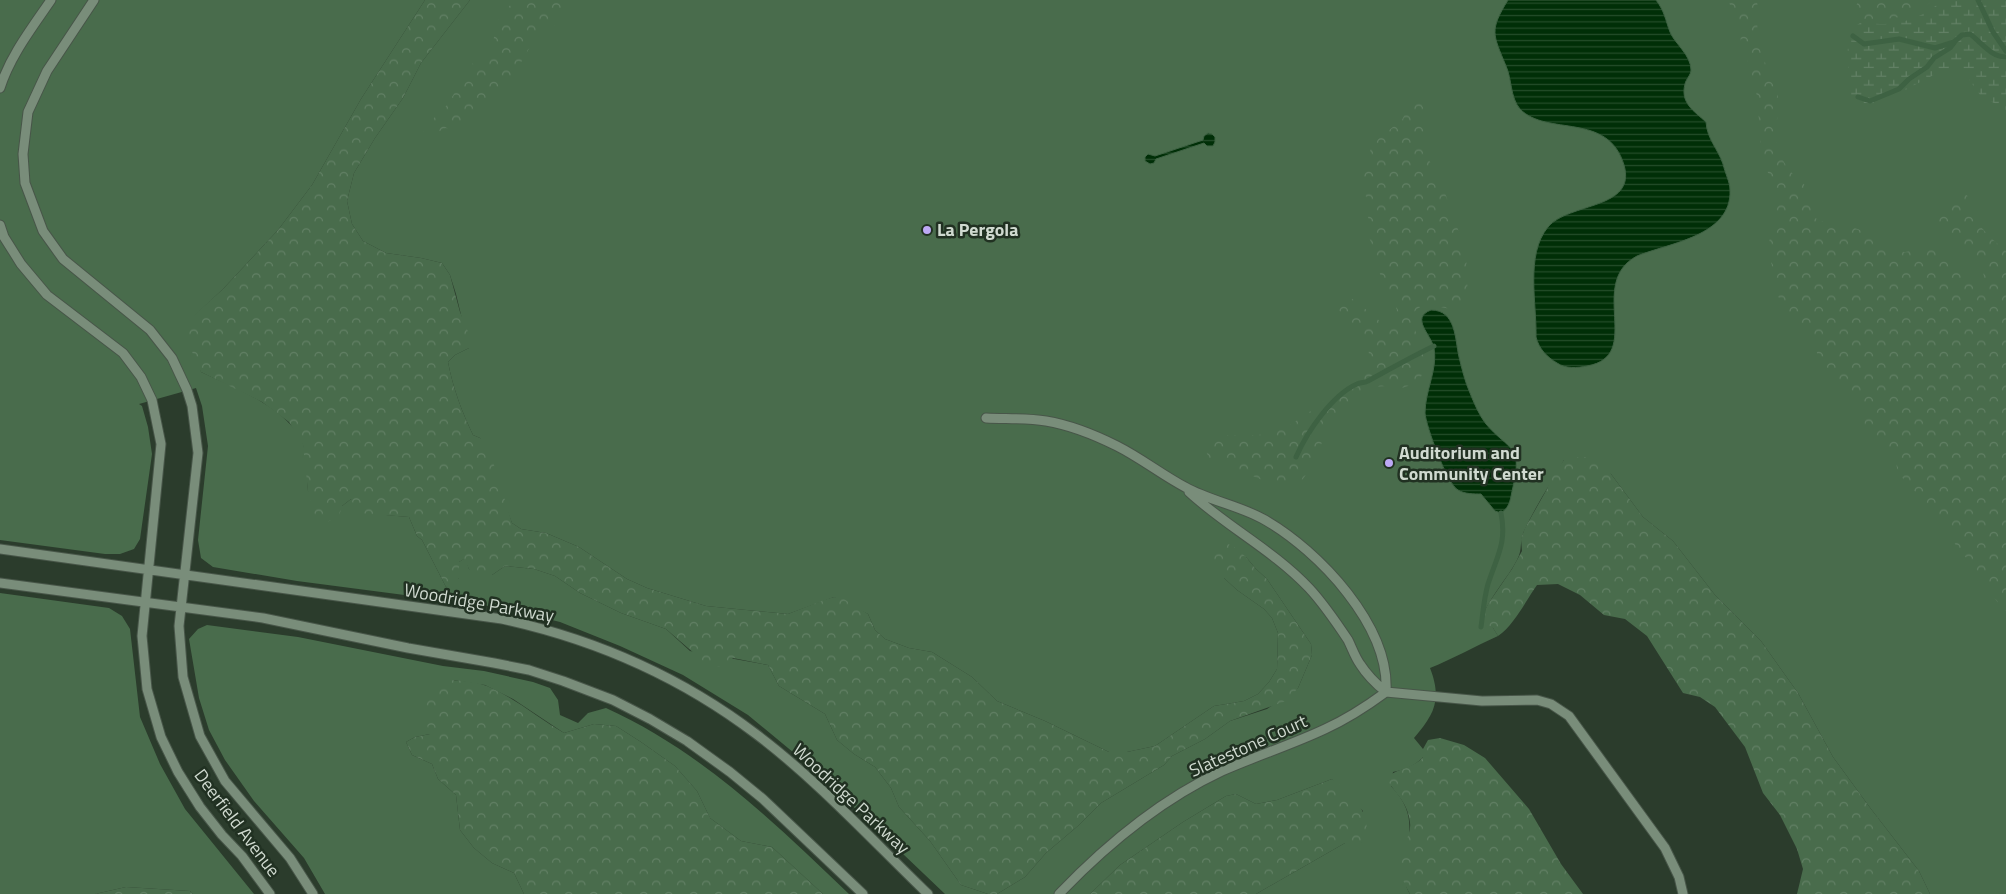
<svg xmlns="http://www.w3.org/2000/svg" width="2006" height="894" font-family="'Titillium Web',sans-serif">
  <defs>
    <pattern id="forest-crowns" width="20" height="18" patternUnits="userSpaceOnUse" patternTransform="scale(1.25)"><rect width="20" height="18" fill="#496c4c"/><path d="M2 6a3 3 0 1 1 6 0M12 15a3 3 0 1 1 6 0" fill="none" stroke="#628065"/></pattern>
    <pattern id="wetland-marsh" width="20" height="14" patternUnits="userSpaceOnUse" patternTransform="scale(1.25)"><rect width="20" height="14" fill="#496c4c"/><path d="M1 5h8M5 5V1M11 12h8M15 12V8" fill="none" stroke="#628065"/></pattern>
    <pattern id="water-rules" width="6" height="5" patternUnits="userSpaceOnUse" patternTransform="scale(1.25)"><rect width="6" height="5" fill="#002f07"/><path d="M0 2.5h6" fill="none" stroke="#244d2a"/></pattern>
  </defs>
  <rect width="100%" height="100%" fill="#2b3c2c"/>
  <path fill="#496c4c" d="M 0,0 L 425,0 L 361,99 L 312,185 L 278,230 L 223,289 L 192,318 L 201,372 C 233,387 290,409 303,444 C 307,456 307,478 308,491 L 342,506 L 351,499 L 386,515 L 409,517 L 417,536 L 422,540 L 446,587 L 459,578 L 459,562 L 465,558 L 469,569 L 492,575 L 505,566 L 534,569 L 555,576 L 580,593 L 621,613 L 666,629 L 690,651 L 768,665 L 779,686 L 825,714 L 837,740 L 854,754 L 875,767 L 891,788 L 899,807 L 930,841 L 961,885 L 988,894 L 945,894 L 817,772 L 748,715 L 683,675 L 620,646 L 560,622 L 504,608 L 297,581 L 213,567 L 201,558 L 198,540 L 208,446 L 202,406 L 196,388 L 139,404 L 142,406 L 148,427 L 152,454 L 140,539 L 134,549 L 120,554 L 105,554 L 0,540 Z
    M 470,0 L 2006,0 L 2006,894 L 1930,894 L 1919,871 L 1871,809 L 1833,757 L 1798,693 L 1761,641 L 1715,595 L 1673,541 L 1643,517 L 1611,474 L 1564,460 C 1551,483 1535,507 1524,531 C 1519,542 1523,549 1517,560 C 1507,579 1492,594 1484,613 L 1498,636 C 1475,646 1453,659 1430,668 C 1442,699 1435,714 1414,738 L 1423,749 L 1423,757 C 1415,766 1404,770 1393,772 L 1391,786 C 1418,815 1408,832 1406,867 C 1405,878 1404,885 1410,894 L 1256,894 L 1345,843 L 1361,843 L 1363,811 L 1332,779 L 1277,800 L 1256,804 L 1236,794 L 1226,796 L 1183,822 L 1120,865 L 1090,894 L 997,894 L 1025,877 L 1046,853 L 1079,825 L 1101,803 L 1164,765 L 1172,756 L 1205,739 L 1230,721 L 1267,709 L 1298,688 L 1312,655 L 1311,644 L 1267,579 L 1256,569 L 1246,557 L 1224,578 L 1237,590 L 1264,609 L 1272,618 L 1278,633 L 1277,669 L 1269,682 L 1258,694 L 1244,701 L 1214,706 L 1155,746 L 1127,752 L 1109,752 L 1045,721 L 997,701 L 972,677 L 932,652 L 909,648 L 885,639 L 875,630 L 868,614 L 834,597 L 788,614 L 706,606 L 647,588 L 627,579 L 579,547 L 546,533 L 521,529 L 512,523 L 480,438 L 473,435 C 462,412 453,388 448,362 L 455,355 L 469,348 L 456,294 L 450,275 L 442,263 L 421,258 L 386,253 L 363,241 L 352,224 L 347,201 L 354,173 L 375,138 L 403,98 L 421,63 Z
    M 0,593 L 109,608 L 122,616 L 130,629 L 140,717 L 160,764 L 185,809 L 254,894 L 193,894 L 190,891 L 126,887 L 95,894 L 0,894 Z
    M 207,625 L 298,637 L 443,666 L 484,671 L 533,682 L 550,688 L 558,700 L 560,715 L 578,723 L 588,713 L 606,708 C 701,751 775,823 849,894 L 823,894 L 772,847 L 741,841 L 710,818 L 697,791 L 675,766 L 641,742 L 616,726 L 594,724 L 564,733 L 513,699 L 485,685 L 453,680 L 430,734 L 415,737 L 406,742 L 412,755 L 432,764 L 438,779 L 456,795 L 460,830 L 474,848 L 492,863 L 514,873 L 524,894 L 325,894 L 304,858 L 254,801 L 225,760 L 209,730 L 199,698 L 189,639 L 198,629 Z"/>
  <path fill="url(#forest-crowns)" d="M 425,0 L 470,0 L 421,63 L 403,98 L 375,138 L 354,173 L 347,201 L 352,224 L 363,241 L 386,253 L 421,258 L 442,263 L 450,275 L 460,312 L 471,339 L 469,348 L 455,355 L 448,362 C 453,388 462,412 473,435 L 480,438 L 489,449 L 512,523 L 521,529 L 546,533 L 579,547 L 627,579 L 647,588 L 706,606 L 788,614 L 824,600 L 834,597 L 844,599 L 868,614 L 875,630 L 885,639 L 909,648 L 932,652 L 972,677 L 997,701 L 1045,721 L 1109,752 L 1127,752 L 1155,746 L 1214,706 L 1244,701 L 1258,694 L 1269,682 L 1277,669 L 1278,633 L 1272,618 L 1264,609 L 1237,590 L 1224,578 L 1215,568 L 1212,557 L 1216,547 L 1226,543 L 1234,547 L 1246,557 L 1256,569 L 1267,579 L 1311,644 L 1312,655 L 1298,688 L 1286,701 L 1230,721 L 1205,739 L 1172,756 L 1164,765 L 1101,803 L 1079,825 L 1046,853 L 1025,877 L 997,894 L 988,894 L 961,885 L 930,841 L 899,807 L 891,788 L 875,767 L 854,754 L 837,740 L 825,714 L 779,686 L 768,665 L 733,658 L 724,667 L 710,667 L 666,629 L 621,613 L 580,593 L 555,576 L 534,569 L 505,566 L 492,575 L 479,578 L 469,569 L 464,559 L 459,562 L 459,578 L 454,585 L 446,587 L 422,540 L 417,536 L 409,517 L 357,513 L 351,499 L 342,506 L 339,516 L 327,522 L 316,519 L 308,491 L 303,445 L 289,422 L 262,402 L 201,372 L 186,338 L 191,318 L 223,289 L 278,230 L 312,185 L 361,99 Z
    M 523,0 L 560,0 L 563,11 L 556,24 L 534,40 L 505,90 L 482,101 L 469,123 L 461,131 L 453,131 L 446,128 L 425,138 L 423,132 L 428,124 L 447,105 L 473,63 L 488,52 L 493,42 L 498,19 L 507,7 Z
    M 1728,0 L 1757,0 C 1759,18 1755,30 1760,49 C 1764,64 1774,77 1777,92 C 1780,106 1777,116 1776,130 C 1774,148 1787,174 1803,181 L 1815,218 L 1828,224 L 1852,227 L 1863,231 L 1872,239 L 1898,251 L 1905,252 L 1928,247 L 1936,250 L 1975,284 L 1981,285 L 1984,278 L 1983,271 L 1936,228 L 1938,215 L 1959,191 C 1976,198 1968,203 1974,216 C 1981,230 1994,241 2006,251 L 2006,611 L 1980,583 L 1973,564 L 1960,552 L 1939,518 L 1898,473 L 1894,453 L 1865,427 L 1863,410 L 1853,392 L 1821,362 L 1808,332 L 1788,316 L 1778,296 L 1768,247 L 1776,211 L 1775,185 L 1762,162 L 1757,96 L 1750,68 L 1741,41 L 1737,22 Z
    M 1859,0 L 1933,0 C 1910,21 1879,21 1850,18 Z
    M 1415,101 L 1422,104 L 1427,123 L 1426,154 L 1444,190 L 1466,252 L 1468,300 L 1463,308 L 1451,309 L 1424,304 L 1415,311 L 1412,320 L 1417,336 L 1422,342 L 1425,360 L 1424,372 L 1420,378 L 1408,386 L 1399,389 L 1387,386 L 1374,387 L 1359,394 L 1329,424 L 1314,463 L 1303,479 L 1296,483 L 1277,486 L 1209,458 L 1203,445 L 1206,439 C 1228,431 1252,439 1274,432 C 1304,422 1337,388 1363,369 C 1371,356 1372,340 1360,329 C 1349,318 1342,320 1336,303 L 1348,296 C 1364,306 1375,319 1391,329 L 1401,327 L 1394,299 L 1380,274 L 1379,266 L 1369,237 L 1368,213 L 1363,174 L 1371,148 L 1380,137 L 1402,120 L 1410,103 Z
    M 1580,457 L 1590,457 L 1597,460 L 1611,474 L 1643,517 L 1673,541 L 1715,595 L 1761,641 L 1798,693 L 1833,757 L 1871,809 L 1919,871 L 1930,894 L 1797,894 L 1803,869 L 1797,849 L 1780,815 L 1763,793 L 1745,747 L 1715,707 L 1700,697 L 1683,693 L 1647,636 L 1625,619 L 1604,615 L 1580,595 L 1558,584 L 1537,585 C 1525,602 1514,625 1498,636 L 1493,628 L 1484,622 L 1484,613 L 1488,604 L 1512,569 L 1522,551 L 1521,539 L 1525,528 L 1547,489 L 1551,478 L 1564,460 Z
    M 452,680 C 463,681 477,682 487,686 C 515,698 538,718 564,733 L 594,724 L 616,726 L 641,742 L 675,766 L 697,791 L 710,818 L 741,841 L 772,847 L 823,894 L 524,894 L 514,873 L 492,863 L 474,848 L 460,830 L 456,795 L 438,779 L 432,764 L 412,755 L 406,742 L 415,737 L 430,734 L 420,705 L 426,693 Z
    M 1440,738 L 1464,745 L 1485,758 L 1529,809 L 1561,864 L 1583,894 L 1410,894 C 1397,871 1399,866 1406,842 C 1408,836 1411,829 1410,823 C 1408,802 1396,795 1386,778 C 1397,768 1413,769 1423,757 L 1423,749 L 1428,740 Z
    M 1332,779 C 1351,791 1379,821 1361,843 L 1345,843 L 1256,894 L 1090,894 L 1120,865 L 1183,822 L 1226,796 L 1236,794 L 1256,804 L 1277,800 Z
    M 126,887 L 190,891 L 193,894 L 95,894 Z"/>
  <path fill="url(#wetland-marsh)" d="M 1942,0 L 2006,0 L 2006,110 L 1980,95 L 1968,78 L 1956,70 L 1945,69 L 1873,107 L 1865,108 L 1857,106 L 1850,94 L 1847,37 L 1851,29 L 1860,23 C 1866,22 1873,24 1880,24 C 1903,24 1925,17 1942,0 Z"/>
  <path fill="url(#water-rules)" stroke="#3e6243" d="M 1508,0 L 1656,0 C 1665,12 1665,19 1670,32 C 1675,44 1691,55 1691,70 C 1691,75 1686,79 1685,84 C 1680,103 1694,111 1706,122 C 1707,139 1718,149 1723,164 C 1725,173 1730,182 1730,190 C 1732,236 1669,243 1637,256 C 1586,283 1645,356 1587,366 C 1577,368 1566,369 1557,363 C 1547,357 1539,349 1536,337 C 1537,304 1525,255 1548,227 C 1569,202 1637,210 1624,165 C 1608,111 1547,137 1520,109 C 1510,97 1512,79 1506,66 C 1493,34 1489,31 1508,0 Z
    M 1208,133 L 1212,134 L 1215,137 L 1215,142 L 1213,146 L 1207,146 L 1204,143 L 1156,159 L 1154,163 L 1150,164 L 1145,161 L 1145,157 L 1148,154 L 1155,156 L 1203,140 L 1204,136 Z
    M 1431,310 C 1456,310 1455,339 1459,357 C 1462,369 1465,382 1470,393 C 1474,403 1479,415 1486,424 C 1509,451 1523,444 1513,487 C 1510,499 1511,506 1501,513 L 1495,511 L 1481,494 C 1474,494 1464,494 1458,490 C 1447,484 1426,426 1425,413 C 1425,391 1438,369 1434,348 C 1431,334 1410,318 1431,310 Z"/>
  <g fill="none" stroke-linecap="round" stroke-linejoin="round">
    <path stroke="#3e6243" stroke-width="5" d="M 1978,0 L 1993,32 L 2006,51
      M 1853,36 L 1864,44 L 1899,39 L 1935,48 L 1954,42 L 1962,35 L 1970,34 C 1981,42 1991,57 2006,57
      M 1858,97 L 1870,101 L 1899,89 L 1909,79 L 1927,67 L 1934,58 L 1950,48 L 1954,43
      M 1296,457 C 1307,432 1332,395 1357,384 C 1361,382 1365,383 1368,381 C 1390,369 1411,357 1434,346
      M 1481,627 C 1483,613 1484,598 1488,584 C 1497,556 1507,543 1501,513"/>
    <g stroke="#485649" stroke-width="11">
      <path id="minor" d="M 94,0 L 47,71 L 28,112 L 23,154 L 25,183 L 43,231 L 63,259 L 150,330 L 172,358 L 187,390 L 192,406 L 198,453 L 179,626 L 183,677 L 200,736 L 225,781 L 290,858 L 313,894
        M 0,88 C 10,56 32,28 51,0
        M 0,225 L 4,237 L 21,264 L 47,295 L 123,353 L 141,377 L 152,400 L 161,444 L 142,636 L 147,689 L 161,737 L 178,772 L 200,807 L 222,835 L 242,856 L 270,894
        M 986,418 C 1006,419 1026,418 1046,421 C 1070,425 1095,435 1117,446 C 1141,458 1162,475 1185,487 C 1210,501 1241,506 1265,520 C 1319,551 1390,626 1386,692
        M 1189,492 C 1227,527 1273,550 1309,588 C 1324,604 1336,622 1348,640 C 1352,648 1355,657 1360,664 C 1367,675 1376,684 1386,692
        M 0,549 L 502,619 C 594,639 681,677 756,734 C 816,779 873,841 928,894
        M 0,583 L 263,618 L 408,648 L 494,663 L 529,670 L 563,681 L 613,700 L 650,719 L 687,741 L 730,772 L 763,799 L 863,894
        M 1386,692 L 1482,701 L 1537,700 L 1551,704 L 1569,716 L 1665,848 L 1679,877 L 1683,894
        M 1059,894 C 1106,845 1160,800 1222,771 C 1256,756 1291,745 1325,729 C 1347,719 1367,706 1386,692"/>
    </g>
    <use href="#minor" stroke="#798d7a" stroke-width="9"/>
  </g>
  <g fill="#bda9f5" stroke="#213122" stroke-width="2">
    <circle cx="927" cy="230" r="5"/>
    <circle cx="1389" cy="463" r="5"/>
  </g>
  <g text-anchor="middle" stroke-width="5" stroke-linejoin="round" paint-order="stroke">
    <g font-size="18" font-weight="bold" fill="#d0dad0" stroke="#213122" text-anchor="start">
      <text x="937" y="236">La Pergola</text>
      <text x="1399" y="459">Auditorium and<tspan x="1399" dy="21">Community Center</tspan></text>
    </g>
    <g font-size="18" fill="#d0dad0" stroke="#213122">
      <text transform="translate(479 603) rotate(10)" y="6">Woodridge Parkway</text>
      <text transform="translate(1248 746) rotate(-24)" y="6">Slatestone Court</text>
      <text transform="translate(851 799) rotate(43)" y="6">Woodridge Parkway</text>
      <text transform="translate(237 823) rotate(53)" y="6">Deerfield Avenue</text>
    </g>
  </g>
</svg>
